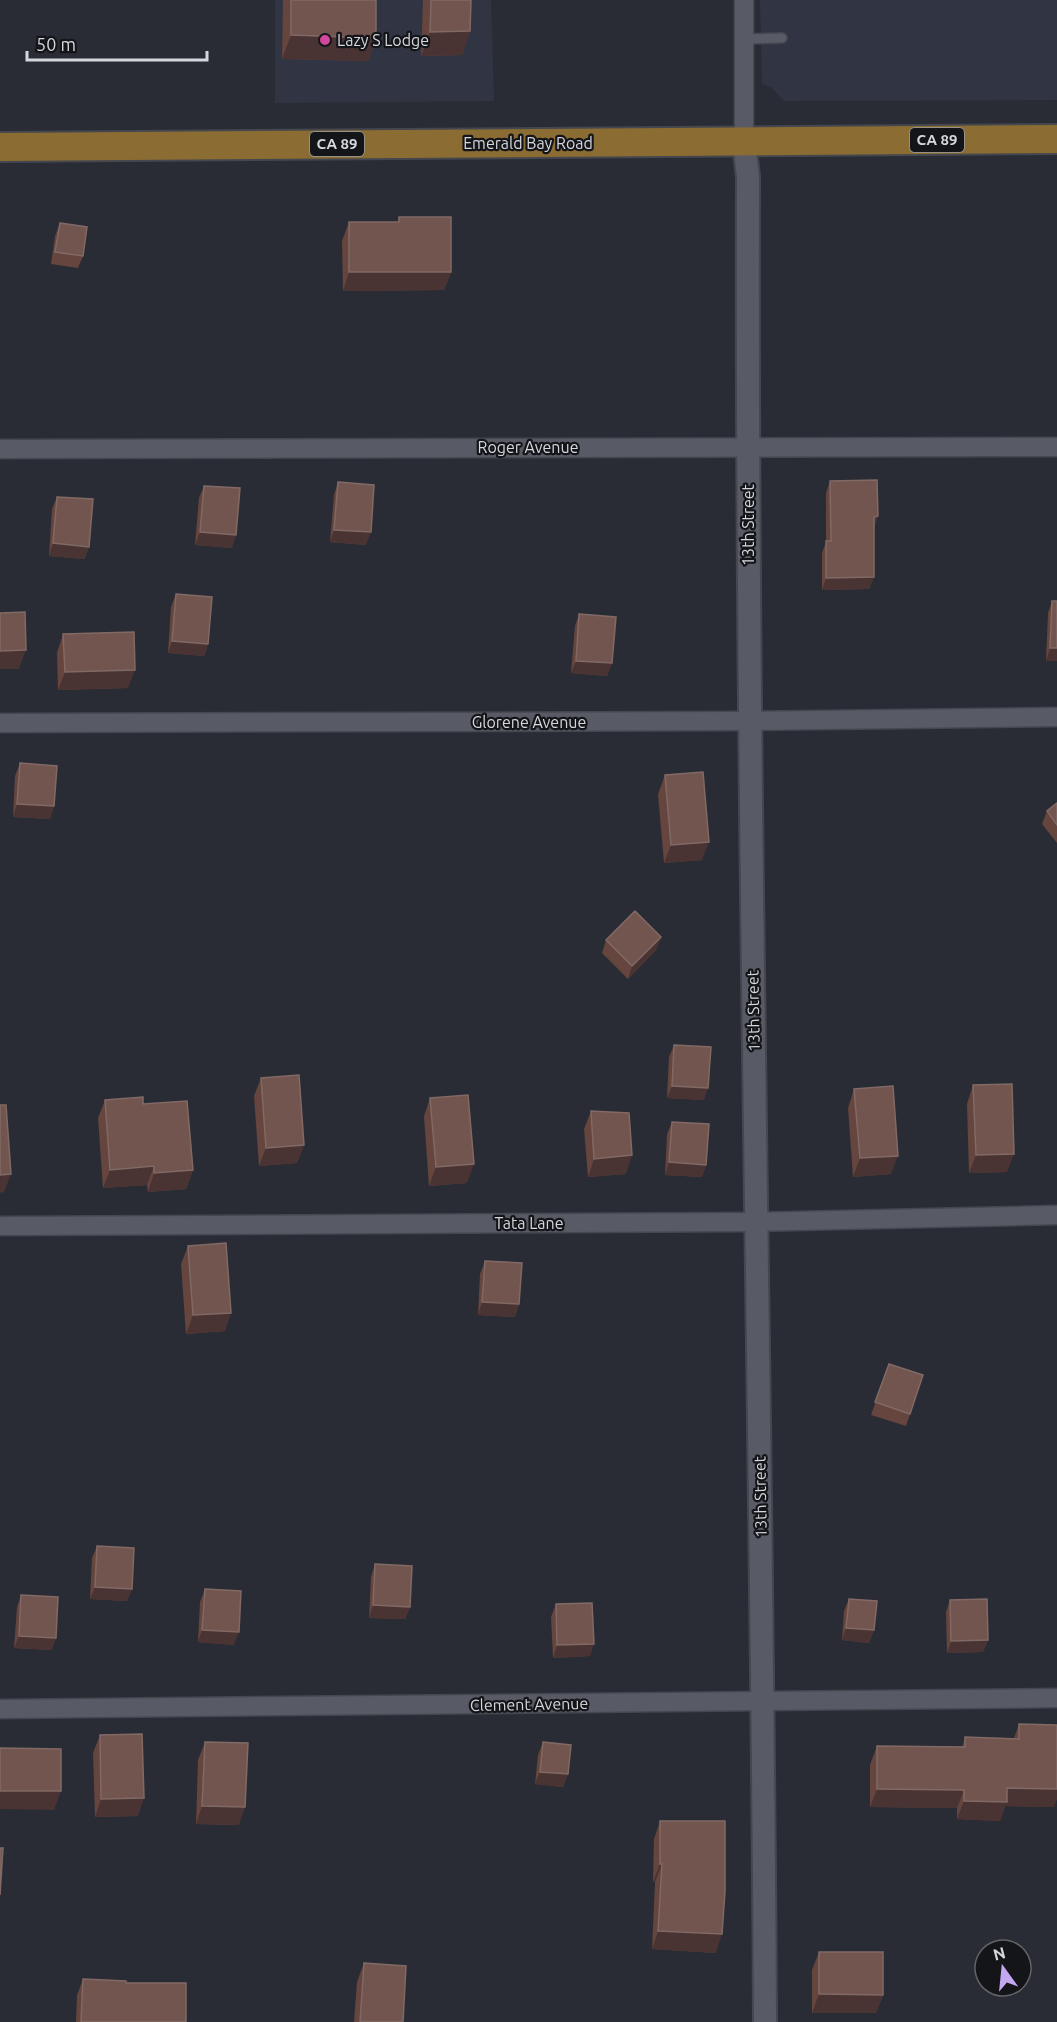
<svg xmlns="http://www.w3.org/2000/svg" width="1057" height="2022" font-family="Ubuntu,sans-serif">
  <rect width="100%" height="100%" fill="#2a2c35"/>
  <path fill="#313543" d="M 275,0 L 491,0 L 494,101 L 275,103 Z
    M 760,0 L 1057,0 L 1057,100 L 784,101 L 771,87 L 762,84 Z"/>
  <g fill="none" stroke-linecap="round" stroke-linejoin="round">
    <g stroke="#45474f" stroke-width="12">
      <path id="service" d="M 744,39 L 782,38"/>
    </g>
    <g stroke="#45474f" stroke-width="21">
      <path id="minor" d="M 744,0 L 744,142
        M 0,449 L 1057,447
        M 0,723 L 749,721 L 1057,717
        M 0,1226 L 756,1222 L 1057,1215
        M 0,1709 L 1057,1698"/>
    </g>
    <g stroke="#45474f" stroke-width="26">
      <path id="tertiary" d="M 744,142 L 748,177 C 746,792 762,1407 765,2022"/>
    </g>
    <g stroke="#45474f" stroke-width="32">
      <path id="primary" d="M 0,147 L 1057,139"/>
    </g>
    <use href="#service" stroke="#585b66" stroke-width="9"/>
    <use href="#minor" stroke="#585b66" stroke-width="18"/>
    <use href="#tertiary" stroke="#585b66" stroke-width="22"/>
    <use href="#primary" stroke="#8b6c32" stroke-width="28"/>
  </g>
  <path fill="#65453d" d="M 283,0 L 376,0 L 376,38 L 368,61 L 282,59 Z
    M 423,0 L 471,0 L 470,31 L 462,55 L 421,56 Z
    M 399,217 L 451,272 L 444,290 L 343,291 L 342,241 L 349,222 L 398,222 Z
    M 60,223 L 83,256 L 78,268 L 51,264 L 55,236 Z
    M 830,481 L 878,516 L 874,527 L 874,577 L 869,589 L 822,590 L 822,553 L 826,542 L 826,493 Z
    M 338,482 L 366,545 L 330,542 L 334,495 Z
    M 204,486 L 232,548 L 195,545 L 199,498 Z
    M 57,497 L 85,559 L 49,556 L 52,509 Z
    M 176,594 L 208,644 L 204,656 L 168,653 L 171,607 Z
    M 1052,601 L 1057,661 L 1046,661 L 1048,613 Z
    M 579,614 L 612,663 L 607,676 L 571,673 L 575,626 Z
    M 63,634 L 128,688 L 58,690 L 57,653 Z
    M 20,763 L 54,806 L 50,819 L 13,817 L 15,776 Z
    M 665,775 L 702,860 L 664,863 L 658,794 Z
    M 1057,803 L 1057,843 L 1042,824 L 1047,811 Z
    M 661,937 L 656,950 L 628,979 L 602,953 L 606,940 Z
    M 674,1045 L 704,1100 L 667,1098 L 669,1057 Z
    M 261,1078 L 304,1145 L 297,1163 L 259,1166 L 254,1096 Z
    M 973,1085 L 1007,1172 L 969,1173 L 967,1104 Z
    M 854,1089 L 891,1174 L 853,1177 L 848,1108 Z
    M 430,1098 L 467,1183 L 429,1186 L 424,1116 Z
    M 105,1100 L 143,1104 L 193,1170 L 186,1189 L 148,1192 L 147,1185 L 103,1188 L 98,1118 Z
    M 591,1111 L 626,1174 L 588,1177 L 584,1129 Z
    M 672,1122 L 706,1165 L 702,1177 L 665,1175 L 667,1134 Z
    M 188,1246 L 225,1331 L 186,1334 L 181,1264 Z
    M 485,1261 L 519,1304 L 515,1317 L 478,1315 L 480,1274 Z
    M 889,1364 L 923,1375 L 906,1426 L 871,1415 Z
    M 97,1546 L 132,1589 L 127,1601 L 90,1599 L 92,1558 Z
    M 375,1564 L 410,1607 L 405,1619 L 369,1618 L 371,1577 Z
    M 205,1589 L 234,1645 L 198,1642 L 200,1602 Z
    M 21,1595 L 56,1638 L 51,1650 L 14,1648 L 17,1607 Z
    M 849,1599 L 874,1630 L 869,1643 L 842,1640 L 844,1611 Z
    M 950,1600 L 988,1640 L 983,1652 L 947,1653 L 946,1612 Z
    M 556,1604 L 590,1656 L 553,1658 L 551,1617 Z
    M 1019,1724 L 1057,1725 L 1057,1798 L 1054,1807 L 1005,1806 L 1000,1821 L 957,1819 L 957,1808 L 870,1807 L 870,1765 L 877,1746 L 962,1747 L 965,1737 L 1014,1738 Z
    M 100,1735 L 138,1816 L 95,1817 L 93,1753 Z
    M 205,1742 L 239,1825 L 196,1824 L 198,1760 Z
    M 543,1742 L 568,1774 L 563,1787 L 535,1784 L 538,1755 Z
    M 660,1821 L 716,1953 L 652,1949 L 655,1882 L 653,1882 L 654,1839 Z
    M 819,1952 L 883,1995 L 876,2013 L 812,2013 L 812,1970 Z
    M 364,1963 L 403,2022 L 354,2022 L 357,1982 Z
    M 83,1979 L 126,1983 L 186,2022 L 76,2022 L 77,1995 Z"/>
  <path fill="#493433" d="M 470,31 L 462,55 L 421,56 L 430,32 Z
    M 291,35 L 376,38 L 368,61 L 282,59 Z
    M 349,272 L 451,272 L 444,290 L 343,291 Z
    M 878,516 L 873,529 L 874,517 Z
    M 334,530 L 371,532 L 366,545 L 330,542 Z
    M 200,532 L 236,535 L 232,548 L 195,545 Z
    M 53,543 L 89,547 L 85,559 L 49,556 Z
    M 874,577 L 869,589 L 822,590 L 826,578 Z
    M 172,641 L 208,644 L 204,656 L 168,653 Z
    M 1050,648 L 1057,648 L 1057,661 L 1046,661 Z
    M 26,650 L 19,669 L 0,669 L 0,651 Z
    M 576,661 L 612,663 L 607,676 L 571,673 Z
    M 135,670 L 128,688 L 58,690 L 65,672 Z
    M 17,804 L 54,806 L 50,819 L 13,817 Z
    M 709,842 L 702,860 L 664,863 L 671,845 Z
    M 661,937 L 656,950 L 628,979 L 632,966 Z
    M 672,1086 L 708,1088 L 704,1100 L 667,1098 Z
    M 304,1145 L 297,1163 L 259,1166 L 266,1148 Z
    M 1014,1154 L 1007,1172 L 969,1173 L 976,1155 Z
    M 632,1155 L 626,1174 L 588,1177 L 594,1159 Z
    M 898,1156 L 891,1174 L 853,1177 L 860,1158 Z
    M 669,1162 L 706,1165 L 702,1177 L 665,1175 Z
    M 474,1164 L 467,1183 L 429,1186 L 436,1167 Z
    M 154,1166 L 147,1185 L 103,1188 L 110,1170 Z
    M 193,1170 L 186,1189 L 148,1192 L 154,1173 Z
    M 11,1174 L 4,1192 L 0,1193 L 0,1175 Z
    M 482,1302 L 519,1304 L 515,1317 L 478,1315 Z
    M 231,1313 L 225,1331 L 186,1334 L 193,1315 Z
    M 95,1587 L 132,1589 L 127,1601 L 90,1599 Z
    M 373,1605 L 410,1607 L 405,1619 L 369,1618 Z
    M 846,1628 L 874,1630 L 869,1643 L 842,1640 Z
    M 202,1630 L 239,1632 L 234,1645 L 198,1642 Z
    M 19,1636 L 56,1638 L 51,1650 L 14,1648 Z
    M 988,1640 L 983,1652 L 947,1653 L 951,1641 Z
    M 594,1644 L 590,1656 L 553,1658 L 557,1645 Z
    M 540,1772 L 568,1774 L 563,1787 L 535,1784 Z
    M 1007,1788 L 1057,1789 L 1057,1798 L 1054,1807 L 1005,1806 L 1000,1821 L 957,1819 L 964,1801 Z
    M 877,1789 L 964,1790 L 957,1808 L 870,1807 Z
    M 0,1791 L 61,1791 L 54,1810 L 0,1809 Z
    M 144,1798 L 138,1816 L 95,1817 L 101,1799 Z
    M 202,1806 L 245,1807 L 239,1825 L 196,1824 Z
    M 660,1864 L 662,1864 L 655,1882 L 653,1882 Z
    M 658,1931 L 722,1934 L 716,1953 L 652,1949 Z
    M 819,1994 L 883,1995 L 876,2013 L 812,2013 Z"/>
  <path fill="#71554e" stroke="#816965" stroke-width="1.5" d="M 291,0 L 376,0 L 376,38 L 291,35 Z
    M 431,0 L 471,0 L 470,31 L 430,32 Z
    M 399,217 L 451,217 L 451,272 L 349,272 L 349,222 L 399,222 Z
    M 60,223 L 87,227 L 83,256 L 55,252 Z
    M 877,480 L 878,516 L 874,517 L 874,577 L 826,578 L 826,541 L 831,541 L 830,481 Z
    M 338,482 L 374,485 L 371,532 L 334,530 Z
    M 204,486 L 240,488 L 236,535 L 200,532 Z
    M 57,497 L 93,499 L 89,547 L 53,543 Z
    M 176,594 L 212,597 L 208,644 L 172,641 Z
    M 1052,601 L 1057,601 L 1057,648 L 1050,648 Z
    M 25,612 L 26,650 L 0,651 L 0,613 Z
    M 579,614 L 616,617 L 612,663 L 576,661 Z
    M 134,632 L 135,670 L 65,672 L 63,634 Z
    M 20,763 L 57,766 L 54,806 L 17,804 Z
    M 703,772 L 709,842 L 671,845 L 665,775 Z
    M 1057,803 L 1057,825 L 1047,811 Z
    M 635,911 L 661,937 L 632,966 L 606,940 Z
    M 674,1045 L 711,1047 L 708,1088 L 672,1086 Z
    M 299,1075 L 304,1145 L 266,1148 L 261,1078 Z
    M 1012,1084 L 1014,1154 L 976,1155 L 973,1085 Z
    M 893,1086 L 898,1156 L 860,1158 L 854,1089 Z
    M 468,1095 L 474,1164 L 436,1167 L 430,1098 Z
    M 143,1097 L 143,1104 L 187,1101 L 193,1170 L 154,1173 L 154,1166 L 110,1170 L 105,1100 Z
    M 0,1105 L 6,1105 L 11,1174 L 0,1175 Z
    M 591,1111 L 629,1113 L 632,1155 L 594,1159 Z
    M 672,1122 L 709,1124 L 706,1165 L 669,1162 Z
    M 226,1243 L 231,1313 L 193,1315 L 188,1246 Z
    M 485,1261 L 522,1263 L 519,1304 L 482,1302 Z
    M 889,1364 L 923,1375 L 910,1414 L 875,1402 Z
    M 97,1546 L 134,1548 L 132,1589 L 95,1587 Z
    M 375,1564 L 412,1566 L 410,1607 L 373,1605 Z
    M 205,1589 L 241,1591 L 239,1632 L 202,1630 Z
    M 21,1595 L 58,1597 L 56,1638 L 19,1636 Z
    M 849,1599 L 877,1601 L 874,1630 L 846,1628 Z
    M 987,1599 L 988,1640 L 951,1641 L 950,1600 Z
    M 592,1603 L 594,1644 L 557,1645 L 556,1604 Z
    M 1019,1724 L 1057,1725 L 1057,1789 L 1007,1788 L 1007,1802 L 964,1801 L 964,1790 L 877,1789 L 877,1746 L 965,1747 L 965,1737 L 1019,1739 Z
    M 142,1734 L 144,1798 L 101,1799 L 100,1735 Z
    M 205,1742 L 248,1743 L 245,1807 L 202,1806 Z
    M 543,1742 L 571,1745 L 568,1774 L 540,1772 Z
    M 0,1748 L 61,1749 L 61,1791 L 0,1791 Z
    M 660,1821 L 725,1821 L 725,1891 L 722,1934 L 658,1931 L 662,1864 L 660,1864 Z
    M 0,1848 L 3,1848 L 0,1895 Z
    M 819,1952 L 883,1952 L 883,1995 L 819,1994 Z
    M 364,1963 L 406,1966 L 403,2022 L 360,2022 Z
    M 83,1979 L 126,1981 L 126,1983 L 186,1983 L 186,2022 L 81,2022 Z"/>
  <circle fill="#d1479c" stroke="#141519" stroke-width="2" cx="325" cy="40" r="6"/>
  <g text-anchor="middle" stroke-width="4.5" stroke-linejoin="round" paint-order="stroke">
    <g fill="#141519" stroke="#9b9da2" stroke-width="1.5">
      <rect x="910" y="128" width="54" height="24" rx="4.5"/>
      <rect x="310" y="132" width="54" height="24" rx="4.5"/>
    </g>
    <g font-size="15" font-weight="bold" fill="#d5d7dd">
      <text x="937" y="145">CA 89</text>
      <text x="337" y="149">CA 89</text>
    </g>
    <g font-size="16" fill="#d5d7dd" stroke="#141519" text-anchor="start">
      <text x="337" y="46">Lazy S Lodge</text>
    </g>
    <g font-size="16" fill="#d5d7dd" stroke="#141519">
      <text x="528" y="149">Emerald Bay Road</text>
      <text x="528" y="453">Roger Avenue</text>
      <text transform="translate(748 525) rotate(-90)" y="6">13th Street</text>
      <text x="529" y="728">Glorene Avenue</text>
      <text transform="translate(753 1011) rotate(-91)" y="6">13th Street</text>
      <text x="529" y="1229">Tata Lane</text>
      <text transform="translate(760 1497) rotate(-91)" y="6">13th Street</text>
      <text transform="translate(529 1704) rotate(-1)" y="6">Clement Avenue</text>
    </g>
  </g>
  <g transform="translate(1003 1968) rotate(345)"><circle r="28" fill="#141519" stroke="#616367" stroke-width="1.5"/>
  <path d="M0-4.5L10 22L0 15L-10 22Z" fill="#c4a7f1"/>
  <text y="-9" font-size="16" font-weight="bold" text-anchor="middle" fill="#d5d7dd">N</text>
  </g>
  <path d="M27 51v9h180v-9" fill="none" stroke="#d5d7dd" stroke-width="3"/>
  <text x="36" y="51" font-size="18" fill="#d5d7dd" stroke="#141519" stroke-width="4.5" paint-order="stroke">50 m</text>
</svg>
